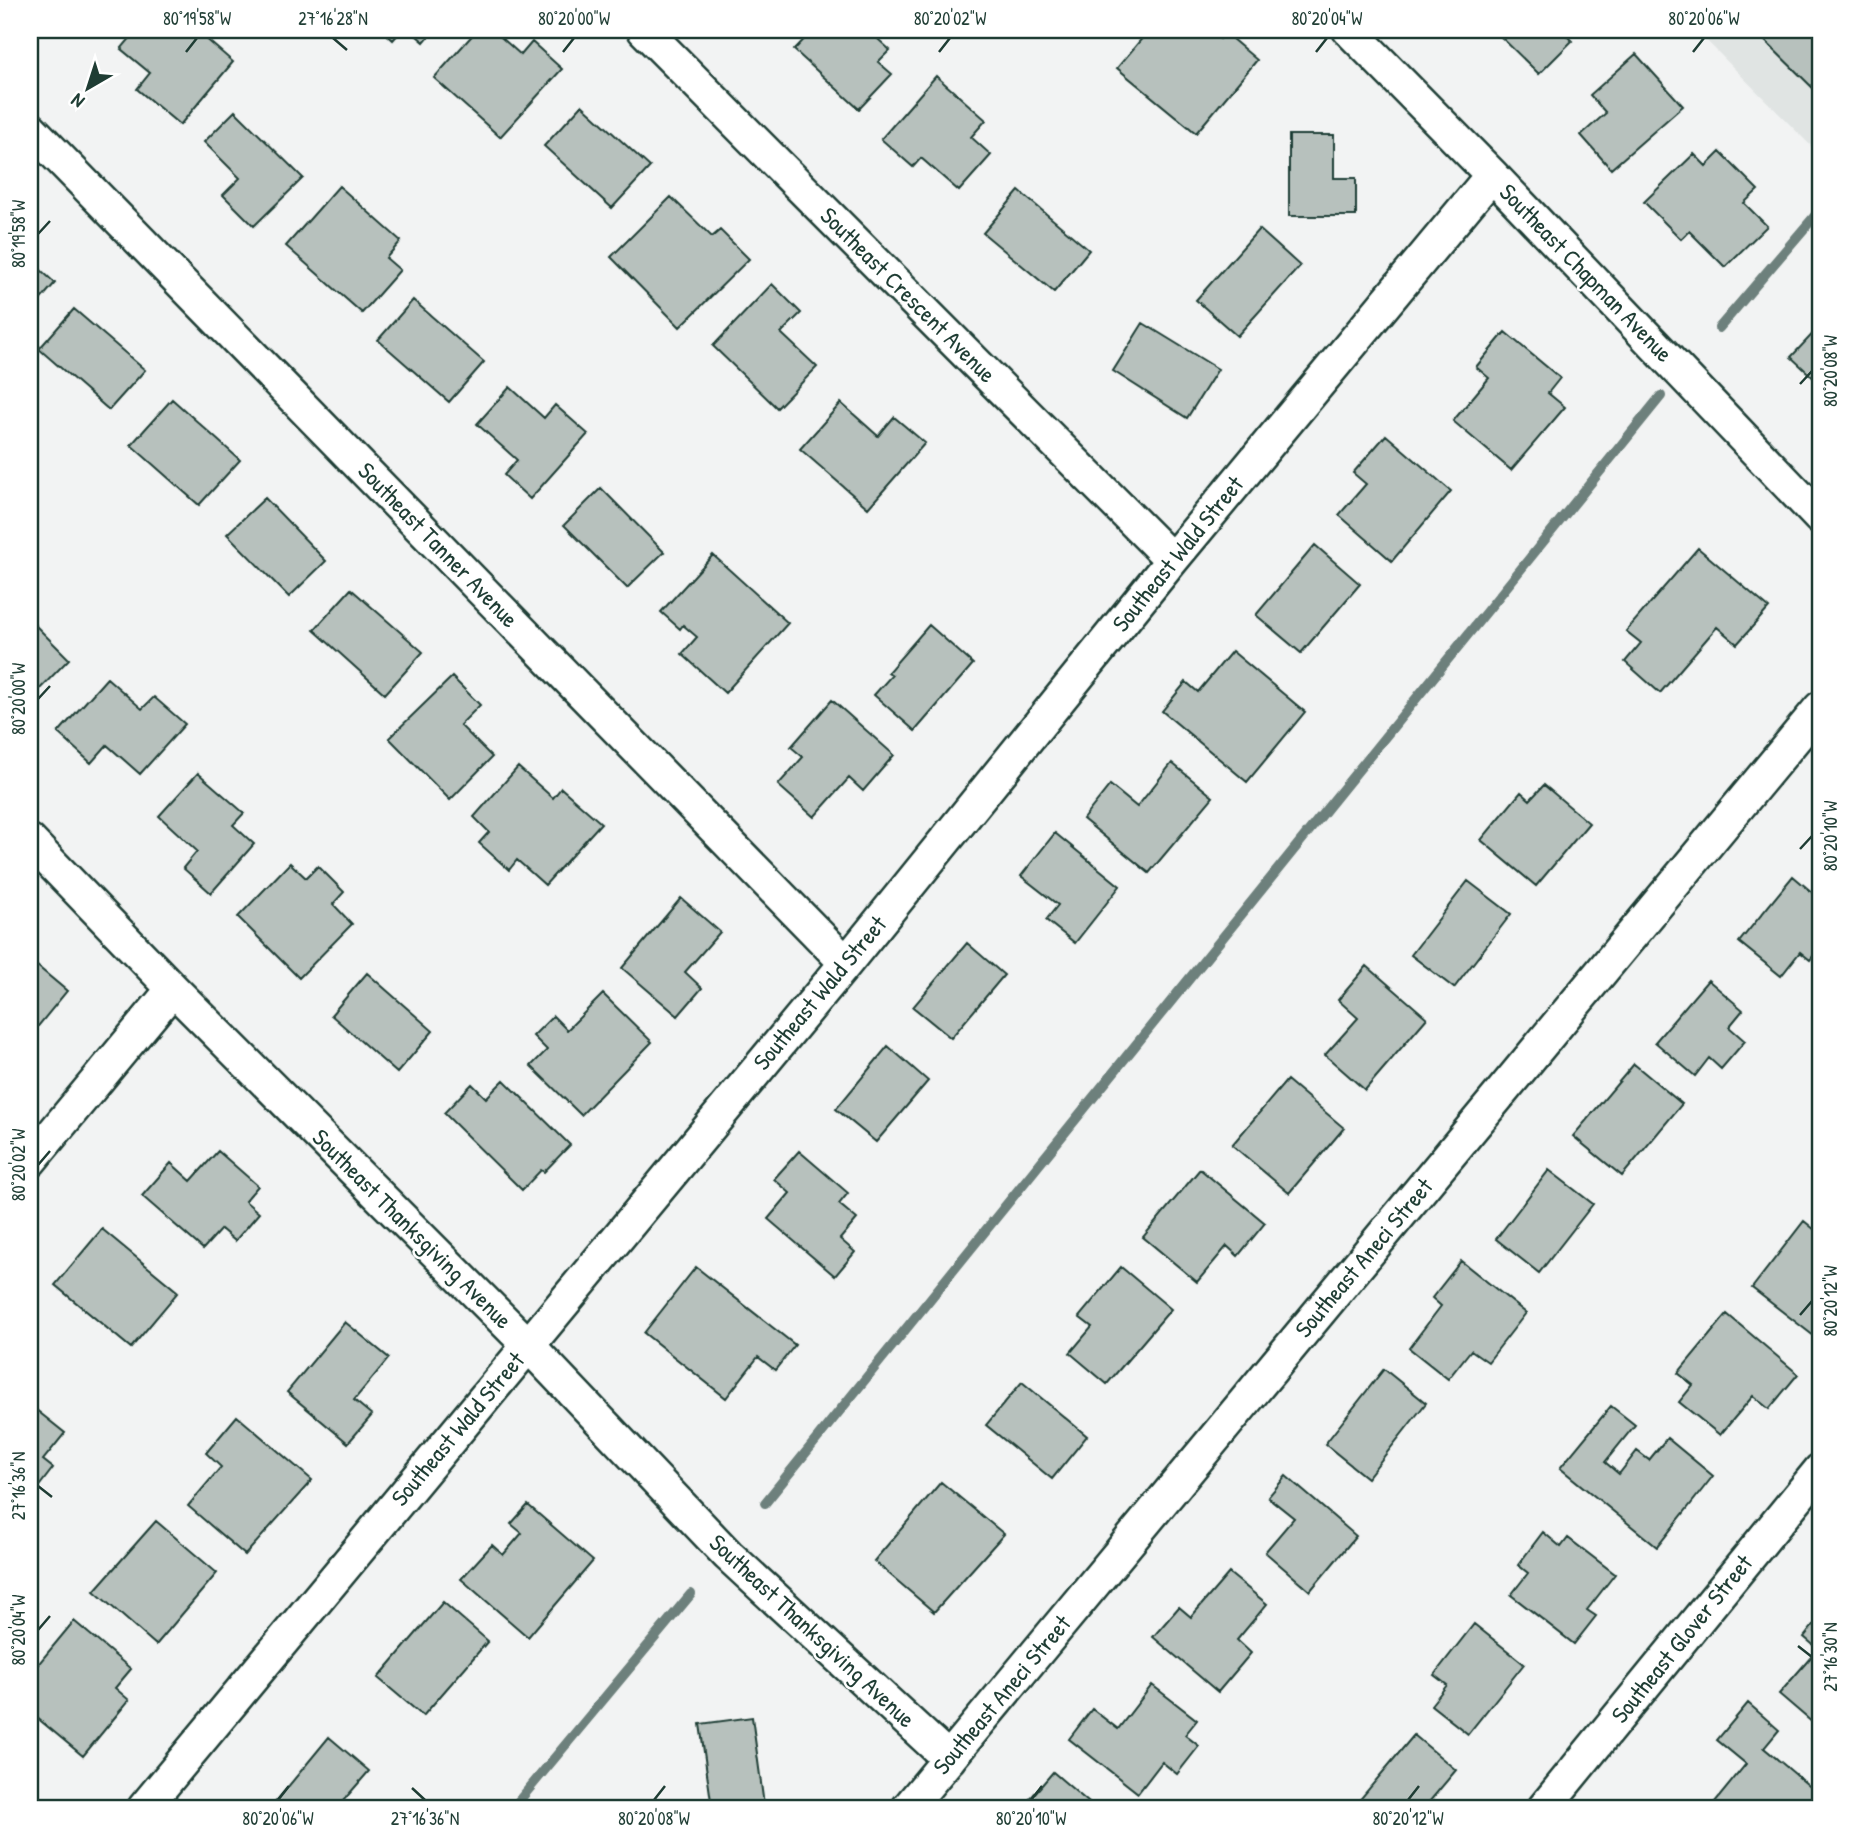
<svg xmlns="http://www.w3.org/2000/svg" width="1850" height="1838" font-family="'Patrick Hand',sans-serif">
  <rect width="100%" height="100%" fill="#f2f3f3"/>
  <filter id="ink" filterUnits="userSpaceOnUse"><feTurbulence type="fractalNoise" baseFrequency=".0143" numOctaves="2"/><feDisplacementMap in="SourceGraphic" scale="14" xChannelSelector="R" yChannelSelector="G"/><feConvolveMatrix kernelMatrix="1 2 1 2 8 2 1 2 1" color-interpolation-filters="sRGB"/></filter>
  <g filter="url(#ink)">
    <path fill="#e0e4e3" d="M 1696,30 L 1820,30 L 1820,155 Z"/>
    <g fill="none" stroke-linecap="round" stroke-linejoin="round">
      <path stroke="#6d807b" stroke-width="10" d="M 1719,328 L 1820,210
        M 765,1503 L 1661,396
        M 513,1808 L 691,1594"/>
    </g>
    <path fill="#b7c1bd" stroke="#1f3d34" stroke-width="2" d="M 137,30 L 196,30 L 233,62 L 180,125 L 137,89 L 150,73 L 121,49 Z
      M 382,30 L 402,30 L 393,40 Z
      M 410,30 L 434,30 L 424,42 Z
      M 477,30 L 493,30 L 521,55 L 532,42 L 562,69 L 500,137 L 434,78 Z
      M 813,30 L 845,30 L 853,36 L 859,30 L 868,30 L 890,50 L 878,62 L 892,74 L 859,109 L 794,50 Z
      M 1149,30 L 1208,30 L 1220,39 L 1225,33 L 1257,60 L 1196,133 L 1117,68 Z
      M 1494,30 L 1561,30 L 1572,41 L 1539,74 Z
      M 1754,30 L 1820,30 L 1820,95 Z
      M 1636,54 L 1683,106 L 1611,169 L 1581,135 L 1606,113 L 1590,95 Z
      M 936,76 L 986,120 L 971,137 L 991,155 L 959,191 L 921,158 L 913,167 L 881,139 Z
      M 582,105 L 650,167 L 612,208 L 544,146 Z
      M 235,111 L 303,178 L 254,226 L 223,195 L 240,178 L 204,142 Z
      M 1289,135 L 1334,135 L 1334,178 L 1356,178 L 1356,216 L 1289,216 Z
      M 1720,152 L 1758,190 L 1744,203 L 1767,226 L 1725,267 L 1689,231 L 1681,239 L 1644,202 L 1694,154 L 1706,166 Z
      M 339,186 L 401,241 L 386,258 L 400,270 L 362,313 L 286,246 Z
      M 1019,191 L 1089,250 L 1054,292 L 983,233 Z
      M 671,197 L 712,237 L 720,230 L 749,259 L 680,327 L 611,257 Z
      M 1259,229 L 1300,266 L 1237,336 L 1196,300 Z
      M 30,260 L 55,283 L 30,312 Z
      M 772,284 L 801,313 L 781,333 L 817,367 L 777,408 L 713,346 Z
      M 413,300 L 484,362 L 449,402 L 378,340 Z
      M 74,309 L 145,370 L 109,410 L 39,349 Z
      M 1143,323 L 1218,369 L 1187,418 L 1113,371 Z
      M 1820,326 L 1820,384 L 1791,357 Z
      M 1505,332 L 1560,378 L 1548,393 L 1565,407 L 1511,470 L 1453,421 L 1489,378 L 1476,367 Z
      M 510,387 L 544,418 L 555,405 L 588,434 L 530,499 L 504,475 L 517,460 L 477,424 Z
      M 172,399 L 240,460 L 199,505 L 131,445 Z
      M 841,403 L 878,436 L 894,417 L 925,443 L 868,508 L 800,449 Z
      M 1386,435 L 1451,491 L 1392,561 L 1339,515 L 1366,484 L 1353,473 Z
      M 601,488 L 664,552 L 627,588 L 564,525 Z
      M 265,498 L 326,561 L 289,597 L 227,534 Z
      M 1315,545 L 1360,584 L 1301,653 L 1256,615 Z
      M 1698,548 L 1769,608 L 1737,644 L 1717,627 L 1660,693 L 1625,662 L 1641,643 L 1626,631 Z
      M 713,555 L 788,623 L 725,693 L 682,654 L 697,637 L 683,625 L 680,629 L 661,612 Z
      M 351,589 L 423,652 L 385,694 L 314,630 Z
      M 30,620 L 69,659 L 31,698 L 30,697 Z
      M 929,625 L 973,664 L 915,731 L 874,695 L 892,675 L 888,672 Z
      M 1232,651 L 1305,712 L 1247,782 L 1162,711 L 1186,682 L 1198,692 Z
      M 452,677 L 480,705 L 460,725 L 492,757 L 450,800 L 389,738 Z
      M 107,678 L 142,709 L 154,697 L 185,724 L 140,774 L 107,745 L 91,763 L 58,733 Z
      M 832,700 L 894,755 L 863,791 L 849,778 L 814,817 L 778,785 L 803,757 L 791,747 Z
      M 1172,763 L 1213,797 L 1149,873 L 1083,819 L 1110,785 L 1137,807 Z
      M 518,767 L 553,798 L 561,788 L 601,823 L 545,885 L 517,860 L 509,870 L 479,843 L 489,832 L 474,817 Z
      M 198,773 L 244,813 L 233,825 L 254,844 L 211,893 L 183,868 L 197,851 L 159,816 Z
      M 1544,785 L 1589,823 L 1536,886 L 1481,840 L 1521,792 L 1530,800 Z
      M 1055,833 L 1120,886 L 1075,943 L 1046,920 L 1058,905 L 1021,876 Z
      M 290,863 L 306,878 L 318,866 L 344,892 L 333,904 L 352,924 L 299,978 L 238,917 Z
      M 1793,876 L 1820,899 L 1820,947 L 1810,960 L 1800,952 L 1781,976 L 1739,942 Z
      M 1468,881 L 1511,914 L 1454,988 L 1411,955 Z
      M 681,898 L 720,932 L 685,972 L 702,988 L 678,1016 L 622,968 Z
      M 967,943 L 1004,975 L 951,1038 L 913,1007 Z
      M 30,960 L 67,991 L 30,1036 Z
      M 1367,966 L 1427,1018 L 1365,1090 L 1325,1055 L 1358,1018 L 1338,1000 Z
      M 367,973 L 433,1031 L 397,1073 L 331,1015 Z
      M 1708,980 L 1743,1010 L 1729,1027 L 1745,1041 L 1721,1069 L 1709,1058 L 1695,1076 L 1655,1042 Z
      M 603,994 L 652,1042 L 581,1115 L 531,1066 L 547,1050 L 533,1036 L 553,1016 L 567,1030 Z
      M 888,1046 L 928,1081 L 876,1142 L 836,1109 Z
      M 1634,1064 L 1682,1104 L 1622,1176 L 1573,1136 Z
      M 504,1080 L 570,1145 L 544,1172 L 541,1170 L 522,1190 L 444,1113 L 472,1084 L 486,1098 Z
      M 1287,1080 L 1344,1128 L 1289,1193 L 1232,1145 Z
      M 218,1151 L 258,1186 L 245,1201 L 259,1213 L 235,1241 L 221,1229 L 203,1249 L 142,1196 L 171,1163 L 191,1181 Z
      M 799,1151 L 848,1193 L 839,1204 L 857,1219 L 840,1239 L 855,1252 L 835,1276 L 768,1219 L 790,1193 L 774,1179 Z
      M 1200,1169 L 1265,1223 L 1238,1256 L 1227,1246 L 1197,1282 L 1143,1237 Z
      M 1549,1170 L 1593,1204 L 1539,1273 L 1496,1239 Z
      M 1804,1221 L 1820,1234 L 1819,1340 L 1752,1288 Z
      M 102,1229 L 178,1292 L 131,1348 L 55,1285 Z
      M 1461,1261 L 1526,1313 L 1488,1362 L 1471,1350 L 1448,1379 L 1409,1348 L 1441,1306 L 1432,1298 Z
      M 696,1267 L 795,1345 L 775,1370 L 758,1357 L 726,1398 L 644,1333 Z
      M 1121,1267 L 1171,1309 L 1107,1384 L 1070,1353 L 1092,1327 L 1079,1317 Z
      M 1727,1314 L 1798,1374 L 1769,1409 L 1753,1396 L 1720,1435 L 1679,1402 L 1693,1385 L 1678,1373 Z
      M 345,1322 L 389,1358 L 354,1400 L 372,1415 L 348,1443 L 287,1392 Z
      M 1384,1369 L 1426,1403 L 1367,1478 L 1325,1444 Z
      M 1022,1382 L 1087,1436 L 1052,1479 L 986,1425 Z
      M 30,1405 L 65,1433 L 43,1460 L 53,1468 L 30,1498 Z
      M 1611,1406 L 1635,1425 L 1605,1462 L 1619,1474 L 1637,1451 L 1649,1460 L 1667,1438 L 1713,1476 L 1657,1547 L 1560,1468 Z
      M 237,1416 L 312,1480 L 245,1555 L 188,1506 L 221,1467 L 206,1453 Z
      M 1286,1476 L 1356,1536 L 1310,1591 L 1265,1552 L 1294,1518 L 1268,1497 Z
      M 941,1482 L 1004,1534 L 934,1612 L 874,1561 Z
      M 528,1505 L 593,1561 L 528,1637 L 461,1579 L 492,1545 L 503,1555 L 522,1533 L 511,1524 Z
      M 156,1521 L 217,1573 L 156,1645 L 94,1591 Z
      M 1543,1532 L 1561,1547 L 1568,1538 L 1615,1574 L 1587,1610 L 1596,1616 L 1574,1644 L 1511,1595 L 1528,1573 L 1518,1565 Z
      M 1229,1573 L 1267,1604 L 1237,1640 L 1251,1653 L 1218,1692 L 1153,1637 L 1179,1607 L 1191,1617 Z
      M 443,1602 L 488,1641 L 423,1716 L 378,1678 Z
      M 1820,1617 L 1820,1729 L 1779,1694 L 1818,1649 L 1804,1637 Z
      M 74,1621 L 131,1669 L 115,1688 L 129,1700 L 83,1756 L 30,1712 L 30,1674 Z
      M 1474,1624 L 1524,1664 L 1468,1734 L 1431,1705 L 1447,1685 L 1434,1675 Z
      M 1152,1685 L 1197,1720 L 1185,1735 L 1199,1746 L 1177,1774 L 1162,1762 L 1138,1793 L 1069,1739 L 1092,1709 L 1118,1729 Z
      M 1748,1703 L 1779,1730 L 1764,1748 L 1820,1795 L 1820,1800 L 1813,1808 L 1710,1808 L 1746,1764 L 1717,1740 Z
      M 752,1717 L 764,1805 L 712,1808 L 700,1724 Z
      M 1414,1735 L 1456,1770 L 1424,1808 L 1363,1808 L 1357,1803 Z
      M 329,1737 L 369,1771 L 337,1808 L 276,1808 L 273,1805 Z
      M 1053,1772 L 1095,1808 L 1022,1808 Z"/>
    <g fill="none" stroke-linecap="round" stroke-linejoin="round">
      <g stroke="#1f3d34" stroke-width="37">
        <path id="street" d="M 644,30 L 1172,560
          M 1349,30 L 1492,175 L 1820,518
          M 30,128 L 846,963
          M 30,841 L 173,989 L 528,1345 L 728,1555 L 949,1759
          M 30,1161 L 173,989
          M 144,1808 L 846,963 L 1172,560 L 1492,175
          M 908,1808 L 1820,708
          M 1544,1808 L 1820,1470"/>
      </g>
      <use href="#street" stroke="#fff" stroke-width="32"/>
    </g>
  </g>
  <path fill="none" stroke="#1f3d34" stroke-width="2.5" d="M 333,38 L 347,50M 186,52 L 197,38M 563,52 L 574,38M 939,52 L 950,38M 1316,52 L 1327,38M 1693,52 L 1704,38M 38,234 L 50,221M 1800,384 L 1812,371M 38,699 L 50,686M 1800,849 L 1812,836M 38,1165 L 50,1151M 1800,1315 L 1812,1301M 38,1486 L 52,1497M 38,1630 L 50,1616M 1798,1646 L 1812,1657M 412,1788 L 425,1800M 278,1800 L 289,1786M 654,1800 L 665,1786M 1031,1800 L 1042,1786M 1408,1800 L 1419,1786"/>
  <g text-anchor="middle" stroke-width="5" stroke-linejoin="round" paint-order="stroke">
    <g font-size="24" fill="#1f3d34" stroke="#fff">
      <text transform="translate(1586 273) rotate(46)" y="8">Southeast Chapman Avenue</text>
      <text transform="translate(908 295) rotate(45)" y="8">Southeast Crescent Avenue</text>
      <text transform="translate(438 545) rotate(46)" y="8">Southeast Tanner Avenue</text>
      <text transform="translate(1178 554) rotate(-51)" y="8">Southeast Wald Street</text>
      <text transform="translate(820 993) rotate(-50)" y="8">Southeast Wald Street</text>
      <text transform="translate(412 1229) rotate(45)" y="8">Southeast Thanksgiving Avenue</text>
      <text transform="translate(1364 1258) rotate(-50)" y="8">Southeast Aneci Street</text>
      <text transform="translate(458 1429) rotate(-50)" y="8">Southeast Wald Street</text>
      <text transform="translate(812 1631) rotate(43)" y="8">Southeast Thanksgiving Avenue</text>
      <text transform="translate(1682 1639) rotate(-51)" y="8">Southeast Glover Street</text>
      <text transform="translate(1002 1695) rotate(-50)" y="8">Southeast Aneci Street</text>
    </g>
  </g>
  <rect width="1850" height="1838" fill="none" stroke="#fff" stroke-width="77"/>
  <g transform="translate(88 88) rotate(219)" stroke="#ffffff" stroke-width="5" paint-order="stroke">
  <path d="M0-5L12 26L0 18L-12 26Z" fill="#1f3d34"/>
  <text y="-10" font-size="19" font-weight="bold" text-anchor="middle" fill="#1f3d34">N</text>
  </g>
  <rect x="38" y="38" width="1774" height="1762" fill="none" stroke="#1f3d34" stroke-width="2.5"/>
  <g font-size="18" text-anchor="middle" fill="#1f3d34">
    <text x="197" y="25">80°19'58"W</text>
    <text x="333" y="25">27°16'28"N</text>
    <text x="574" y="25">80°20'00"W</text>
    <text x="950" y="25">80°20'02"W</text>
    <text x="1327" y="25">80°20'04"W</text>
    <text x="1704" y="25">80°20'06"W</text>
    <text transform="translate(19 234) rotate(-90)" y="6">80°19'58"W</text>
    <text transform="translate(1831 371) rotate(-90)" y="6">80°20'08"W</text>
    <text transform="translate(19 699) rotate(-90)" y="6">80°20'00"W</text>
    <text transform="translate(1831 836) rotate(-90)" y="6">80°20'10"W</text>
    <text transform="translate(19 1165) rotate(-90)" y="6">80°20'02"W</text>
    <text transform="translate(1831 1301) rotate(-90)" y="6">80°20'12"W</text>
    <text transform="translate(19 1486) rotate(-90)" y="6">27°16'36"N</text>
    <text transform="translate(19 1630) rotate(-90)" y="6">80°20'04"W</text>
    <text transform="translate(1831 1657) rotate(-90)" y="6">27°16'30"N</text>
    <text x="278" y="1825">80°20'06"W</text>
    <text x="425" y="1825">27°16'36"N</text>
    <text x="654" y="1825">80°20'08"W</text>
    <text x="1031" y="1825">80°20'10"W</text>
    <text x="1408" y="1825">80°20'12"W</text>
  </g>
</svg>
